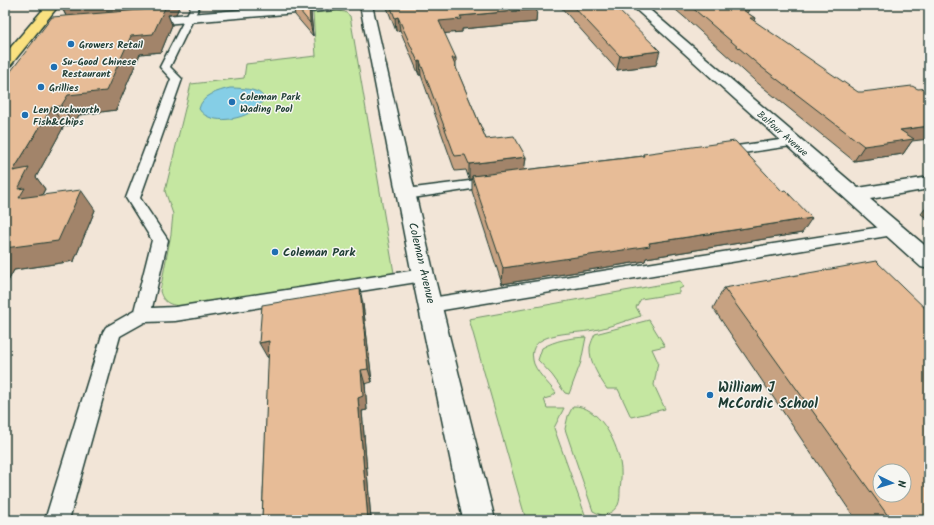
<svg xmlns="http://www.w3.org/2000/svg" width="934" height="525" font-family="Kalam,sans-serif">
  <rect width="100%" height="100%" fill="#f2e5d7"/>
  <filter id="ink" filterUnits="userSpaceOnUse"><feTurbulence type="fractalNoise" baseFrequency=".025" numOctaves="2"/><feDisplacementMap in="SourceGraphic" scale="8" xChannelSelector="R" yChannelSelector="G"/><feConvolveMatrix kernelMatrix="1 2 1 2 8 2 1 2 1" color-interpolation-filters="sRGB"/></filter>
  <g filter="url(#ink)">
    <path fill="#c5e7a1" stroke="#72926a" d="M 336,11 L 345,12 L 350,16 L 394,273 L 185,306 C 173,306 163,304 160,291 L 171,234 L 173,214 L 165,191 L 191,84 L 244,78 L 246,64 L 316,56 L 313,13 Z
      M 680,281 L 683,287 L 679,289 L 679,293 L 641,299 L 636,307 L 641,316 C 624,321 605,329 588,331 C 570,334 527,332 533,360 C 534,370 550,385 556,393 L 551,397 L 544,399 L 547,408 L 564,408 L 554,428 L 587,520 L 526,520 L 469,319 Z
      M 649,320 L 665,346 L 652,349 L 658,362 L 654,385 L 665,409 L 631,417 L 618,389 L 607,389 C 599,377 589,362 590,347 C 591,343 593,338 595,334 Z
      M 586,337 L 581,362 L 569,394 L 565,393 L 552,375 L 538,360 L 542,348 C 556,340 570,338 586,337 Z
      M 573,406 C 598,405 616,440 620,462 C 622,470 621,481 620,490 C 620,494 620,501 618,505 C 614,511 610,513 603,516 L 593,511 L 565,429 L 568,416 Z"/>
    <path fill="#85cee6" stroke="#5c949f" d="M 230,88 C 240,88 276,89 258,107 C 246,119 210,127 199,109 C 202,95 218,91 230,88 Z"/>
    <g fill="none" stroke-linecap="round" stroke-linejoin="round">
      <g stroke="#1f3d34" stroke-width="3">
        <path id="service" d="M 192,5 L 200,5 L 170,67 L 182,79 L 140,198 L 168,240 L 152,308 L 175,307 L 423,269 L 429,271 L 431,275 L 429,279 L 423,281 L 175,321 L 145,322 L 120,336 L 69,520 L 45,520 L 103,332 L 106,327 L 134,311 L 152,240 L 126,198 L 171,79 L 160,67 Z
          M 794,138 L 798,139 L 800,142 L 798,145 L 722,156 L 717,155 L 716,152 L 717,149 L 722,148 Z
          M 493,178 L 498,179 L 500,182 L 498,185 L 406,199 L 401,197 L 399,194 L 401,191 L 406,189 Z
          M 894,225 L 899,226 L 902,230 L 899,234 L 431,312 L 425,310 L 422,305 L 425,300 L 431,298 Z"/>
      </g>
      <g stroke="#1f3d34" stroke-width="3">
        <path id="minor" d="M 301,5 L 350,5 L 348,8 L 344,9 L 140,26 L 136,25 L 134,22 L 136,19 L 140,18 Z
          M 360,5 L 372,5 L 434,275 L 495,520 L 463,520 L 412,275 Z
          M 631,5 L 644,5 L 858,188 L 929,177 L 929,189 L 870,199 L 929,249 L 929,269 L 921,267 Z"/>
      </g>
      <g stroke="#1f3d34" stroke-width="3">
        <path id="primary" d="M 47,5 L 59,5 L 10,66 L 5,67 L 5,54 Z"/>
      </g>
      <use href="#service" fill="#f6f6f2" fill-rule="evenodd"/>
      <use href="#minor" fill="#f6f6f2" fill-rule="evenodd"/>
      <use href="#primary" fill="#fae180" fill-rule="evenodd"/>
    </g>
    <path fill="#c7a282" stroke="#1f3d34" d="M 62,5 L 180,5 L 176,14 L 168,15 L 172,25 L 161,52 L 140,54 L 116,110 L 79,115 L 74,125 L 64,126 L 36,177 L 45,189 L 42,195 L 95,210 L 74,261 L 14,270 L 5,287 L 5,79 L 66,16 L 61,6 Z
      M 293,5 L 309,5 L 311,13 L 313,36 L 295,15 Z
      M 386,5 L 537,5 L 536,22 L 462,29 L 462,32 L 444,33 L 456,68 L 486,139 L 526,157 L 524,170 L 643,156 L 643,154 L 802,233 L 646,258 L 645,261 L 502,284 L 472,191 L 472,179 L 469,179 L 466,170 L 455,171 L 421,75 L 419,75 L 400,30 L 396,31 Z
      M 559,5 L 613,5 L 656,65 L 617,70 Z
      M 670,5 L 743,5 L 747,13 L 755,18 L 754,21 L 912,141 L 903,154 L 854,161 L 754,80 L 690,22 Z
      M 929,204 L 929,220 L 921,214 Z
      M 724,288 L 929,520 L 856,520 L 713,308 Z
      M 363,304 L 372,382 L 365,384 L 367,410 L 362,411 L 371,520 L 262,520 L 269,357 L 267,357 Z"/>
    <path fill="#a2846a" stroke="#1f3d34" d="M 74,5 L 180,5 L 176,14 L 168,15 L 172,25 L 161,52 L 140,54 L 116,110 L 79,115 L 74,125 L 61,106 L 70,23 L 61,6 Z
      M 309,5 L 311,13 L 313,36 L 310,23 Z
      M 537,9 L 536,22 L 462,29 L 462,32 L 439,34 L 439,21 L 460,16 Z
      M 749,9 L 744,22 L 743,10 Z
      M 398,17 L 400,30 L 396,31 L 395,18 Z
      M 660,51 L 656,65 L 617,70 L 620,56 Z
      M 452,58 L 456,58 L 456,71 Z
      M 420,61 L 421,75 L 419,75 L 418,62 Z
      M 52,107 L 64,126 L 36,177 L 45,189 L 37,204 L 19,198 L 18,189 L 13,171 Z
      M 929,126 L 929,139 L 912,141 L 903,154 L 854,161 L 864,146 L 900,130 Z
      M 526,157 L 524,172 L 472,176 L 472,179 L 469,179 L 469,164 Z
      M 81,190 L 95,210 L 74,261 L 14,270 L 5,287 L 5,248 Z
      M 812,218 L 802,233 L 646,258 L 645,261 L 502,284 L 503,268 L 649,243 Z
      M 360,289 L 363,304 L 372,382 L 368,369 Z
      M 269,341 L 276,355 L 267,357 L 259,343 Z
      M 361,370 L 365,384 L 367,410 L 362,411 L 371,520 L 368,520 L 358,398 Z"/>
    <path fill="#e7bc97" stroke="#1f3d34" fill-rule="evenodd" d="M 62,5 L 74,5 L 61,6 Z
      M 295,5 L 309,5 L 310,23 Z
      M 390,5 L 537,5 L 537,9 L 460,16 L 462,19 L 439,21 L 456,58 L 452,58 L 486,139 L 514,136 L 526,157 L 469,164 L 465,155 L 455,156 L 420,61 L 418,62 L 398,17 L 395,18 Z
      M 572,5 L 613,5 L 660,51 L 620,56 Z
      M 689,5 L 743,5 L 749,9 L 743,10 L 755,18 L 750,18 L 858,92 L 862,92 L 912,86 L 918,89 L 929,88 L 929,126 L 900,130 L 914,139 L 864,146 L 760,66 Z
      M 165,8 L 153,34 L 131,36 L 106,91 L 68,95 L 61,106 L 52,107 L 13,171 L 29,168 L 18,189 L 25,188 L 19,198 L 81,190 L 58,241 L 5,248 L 5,79 L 52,17 Z
      M 735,141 L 782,191 L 785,190 L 812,218 L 649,243 L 650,246 L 503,268 L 472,176 L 644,156 L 643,154 Z
      M 876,261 L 929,312 L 929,520 L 891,520 L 724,288 ZM 880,471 L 904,471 L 904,495 L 880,495 Z
      M 360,289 L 368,369 L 361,370 L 363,396 L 358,398 L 368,520 L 262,520 L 269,341 L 259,343 L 262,305 Z"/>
  </g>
  <g fill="#1f6fb2" stroke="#f6f6f2" stroke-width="1.5">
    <circle cx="71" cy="44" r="4"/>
    <circle cx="54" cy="67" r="4"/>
    <circle cx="41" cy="87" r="4"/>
    <circle cx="232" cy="102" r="4"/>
    <circle cx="25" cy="115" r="4"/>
    <circle cx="275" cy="252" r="4"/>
    <circle cx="710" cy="395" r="4"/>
  </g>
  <g text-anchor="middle" stroke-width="3" stroke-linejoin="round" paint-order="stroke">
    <g font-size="10" font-weight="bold" fill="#1f3d34" stroke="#f6f6f2" text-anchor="start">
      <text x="79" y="48">Growers Retail</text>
      <text x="62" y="65">Su-Good Chinese<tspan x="62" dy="12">Restaurant</tspan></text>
      <text x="49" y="91">Grillies</text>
      <text x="240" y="100">Coleman Park<tspan x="240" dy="12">Wading Pool</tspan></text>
      <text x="33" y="113">Len Duckworth<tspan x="33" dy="12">Fish&amp;Chips</tspan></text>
    </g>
    <g font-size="10" fill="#1f3d34" stroke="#f6f6f2">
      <text transform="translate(783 133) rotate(41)" y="4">Balfour Avenue</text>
    </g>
    <g font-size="12" font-weight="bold" fill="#1f3d34" stroke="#f6f6f2" text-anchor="start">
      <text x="283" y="256">Coleman Park</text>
    </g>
    <g font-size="12" fill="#1f3d34" stroke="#f6f6f2">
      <text transform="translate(422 263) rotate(77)" y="4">Coleman Avenue</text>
    </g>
    <g font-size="14" font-weight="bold" fill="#1f3d34" stroke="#f6f6f2" text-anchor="start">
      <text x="718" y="392">William J<tspan x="718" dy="16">McCordic School</tspan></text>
    </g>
  </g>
  <rect width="934" height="525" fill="none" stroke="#f6f6f2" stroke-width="20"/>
  <rect x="10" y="10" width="914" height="505" fill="none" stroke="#1f3d34" stroke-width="1.5" filter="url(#ink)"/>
  <g transform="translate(892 483) rotate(95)"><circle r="19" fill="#f6f6f2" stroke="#a0aca6"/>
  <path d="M0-3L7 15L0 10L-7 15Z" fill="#1f6fb2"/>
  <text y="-6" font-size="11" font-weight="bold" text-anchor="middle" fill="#1f3d34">N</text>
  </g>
</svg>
